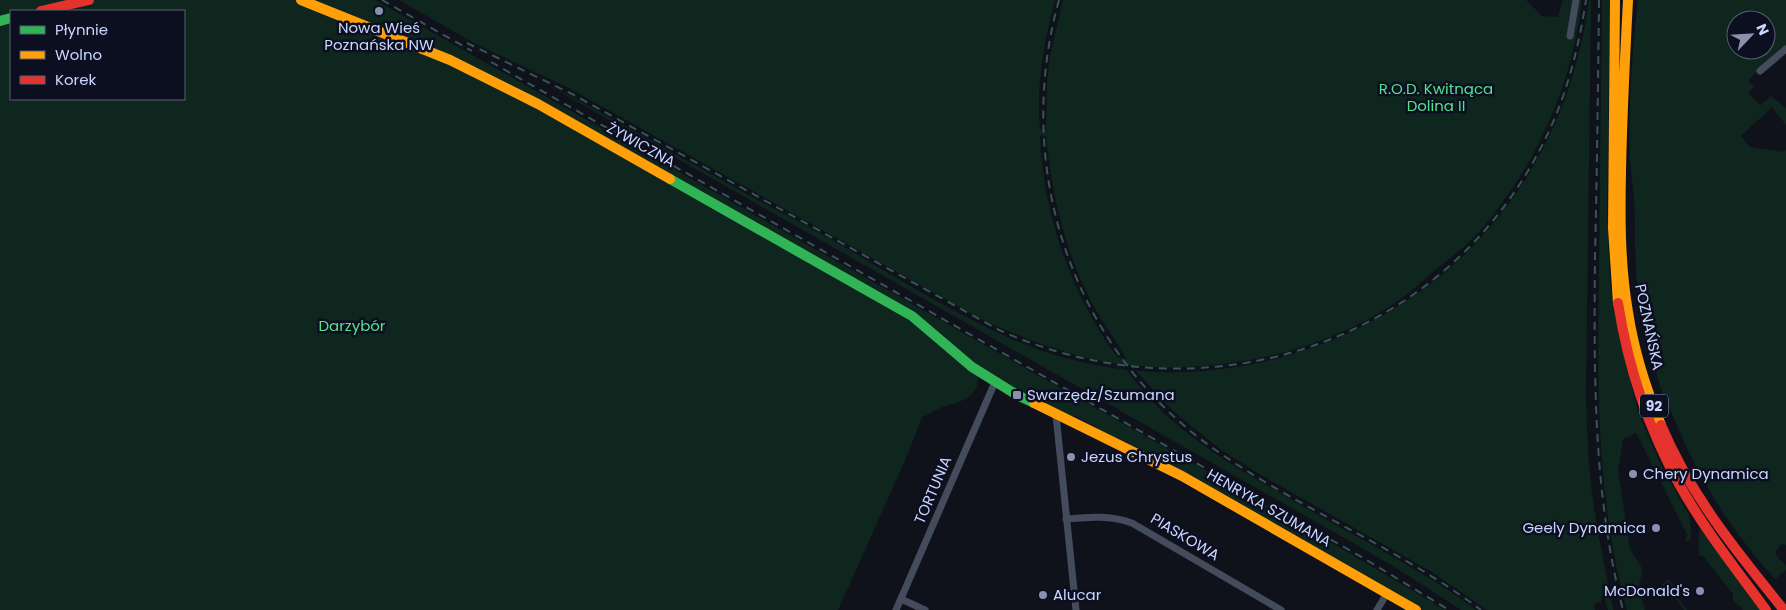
<svg xmlns="http://www.w3.org/2000/svg" width="1786" height="610" font-family="Poppins,sans-serif">
  <rect width="100%" height="100%" fill="#10121b"/>
  <path fill="#0f261e" fill-rule="evenodd" d="M 0,0 L 375,0 L 1288,517 L 1445,610 L 1422,610 L 1205,485 L 1096,430 L 1097,428 L 1073,415 L 1071,418 C 1042,404 1013,391 986,372 C 957,353 934,327 905,308 L 544,104 L 442,53 L 340,12 L 339,15 L 450,60 L 515,92 L 905,312 L 920,322 L 936,336 L 935,345 L 938,344 L 978,376 C 979,400 958,402 940,408 C 934,410 929,415 922,417 L 907,456 L 838,610 L 0,610 ZM 11,11 L 184,11 L 184,99 L 11,99 Z
    M 399,0 L 1055,0 C 1044,41 1036,86 1040,129 L 1046,129 L 1047,82 L 1050,57 L 1063,0 L 1526,0 L 1542,16 L 1558,17 L 1563,0 L 1582,0 C 1573,74 1546,144 1501,204 C 1494,213 1487,224 1479,232 C 1465,247 1449,259 1433,272 C 1417,286 1401,300 1382,311 C 1317,351 1234,369 1158,367 C 1095,366 1037,345 981,319 L 569,88 L 476,44 ZM 1040,136 L 1046,137 C 1052,195 1065,251 1092,303 C 1102,323 1117,340 1126,359 L 1117,357 C 1071,294 1043,214 1040,136 Z
    M 1589,0 L 1591,0 L 1586,393 C 1587,429 1588,465 1593,501 C 1598,537 1606,572 1613,608 L 1613,610 L 1608,610 L 1604,596 L 1601,598 L 1601,602 L 1594,604 L 1595,610 L 1487,610 L 1432,572 L 1256,472 L 1220,449 L 1173,411 L 1136,371 L 1127,370 C 1164,425 1224,461 1280,493 C 1314,513 1349,532 1383,551 C 1415,570 1447,587 1476,610 L 1461,610 L 1398,569 L 1346,539 L 548,85 C 603,112 656,144 709,173 C 751,197 794,219 836,242 C 894,276 952,313 1014,340 C 1148,399 1309,374 1425,288 C 1518,219 1574,115 1589,0 Z
    M 1602,0 L 1610,0 L 1607,206 L 1610,283 L 1619,335 L 1638,412 L 1661,465 L 1690,517 L 1691,538 L 1687,542 L 1685,538 L 1688,536 L 1636,433 L 1623,439 L 1618,470 L 1630,549 L 1643,570 L 1639,584 L 1645,594 L 1641,596 L 1645,610 L 1627,610 C 1596,498 1597,383 1599,268 C 1600,179 1601,89 1602,0 Z
    M 1638,0 L 1786,0 L 1786,45 L 1748,80 L 1754,87 L 1748,93 L 1760,105 L 1771,96 L 1786,108 L 1786,125 L 1772,107 L 1741,136 L 1750,147 L 1784,152 L 1786,150 L 1786,545 L 1781,544 L 1775,552 L 1779,559 L 1786,565 L 1786,570 L 1775,579 C 1732,532 1699,479 1675,421 C 1670,409 1664,398 1660,386 C 1651,356 1644,324 1639,294 C 1633,262 1636,228 1634,196 C 1633,185 1631,173 1630,162 C 1628,109 1632,53 1638,0 ZM 1736,20 L 1766,20 L 1766,50 L 1736,50 Z
    M 1700,525 L 1760,610 L 1742,610 L 1743,609 L 1741,606 L 1739,607 L 1733,600 L 1733,594 L 1703,556 L 1699,555 L 1698,543 Z
    M 1669,579 L 1677,590 L 1675,595 L 1687,610 L 1684,610 L 1674,596 L 1666,595 L 1662,589 L 1662,584 Z"/>
  <g fill="none" stroke-linecap="round" stroke-linejoin="round">
    <path stroke="#444b5c" stroke-width="7" d="M 1570,36 L 1576,0
      M 1760,71 L 1786,49
      M 1056,415 L 1076,610
      M 1066,519 C 1089,517 1110,515 1132,523 L 1281,610
      M 901,599 L 925,610
      M 896,610 L 995,382
      M 1377,610 L 1387,593"/>
    <path stroke="#30b455" stroke-width="10" d="M 0,21 L 11,18
      M 670,179 L 912,316 L 972,367 L 1017,395 L 1034,403"/>
    <path stroke="#ff9f0a" stroke-width="10" d="M 301,0 L 450,60 L 538,104 L 670,179
      M 1615,0 L 1613,228 L 1618,303
      M 1628,0 C 1625,57 1622,114 1621,171 C 1620,218 1620,266 1628,312 C 1634,351 1646,389 1661,425
      M 1034,403 L 1182,476 L 1416,610"/>
    <path stroke="#e5322d" stroke-width="10" d="M 41,11 L 89,0
      M 1618,303 C 1628,366 1648,428 1679,484 C 1704,529 1736,569 1766,610
      M 1661,425 C 1691,496 1736,551 1784,610"/>
    <path stroke="#385459" stroke-width="2" stroke-dasharray="8 6" stroke-linecap="butt" d="M 382,0 L 472,51
      M 1059,0 C 1012,168 1072,351 1217,451 C 1301,510 1399,548 1481,610
      M 1599,0 C 1598,86 1597,171 1595,257 C 1594,376 1593,494 1623,610
      M 467,43 L 574,95 L 999,330 C 1214,427 1465,336 1556,115 C 1571,78 1580,39 1586,0
      M 491,62 L 1365,559 L 1449,610"/>
  </g>
  <g fill="#8991af" stroke="#0c0f1f" stroke-width="2">
    <circle cx="379" cy="11" r="5"/>
    <rect x="1012" y="390" width="10" height="10" rx="2.5"/>
    <circle cx="1071" cy="457" r="5"/>
    <circle cx="1633" cy="474" r="5"/>
    <circle cx="1656" cy="528" r="5"/>
    <circle cx="1700" cy="591" r="5"/>
    <circle cx="1043" cy="595" r="5"/>
  </g>
  <g text-anchor="middle" stroke-width="5" stroke-linejoin="round" paint-order="stroke">
    <rect fill="#0c0f1f" stroke="#919abc" stroke-width="1" x="1640" y="394.5" width="28" height="23" rx="4"/>
    <g font-size="14" font-weight="bold" fill="#cad6ff">
      <text x="1654" y="411">92</text>
    </g>
    <g font-size="15" fill="#cad6ff" stroke="#0c0f1f" text-anchor="start">
      <text x="379" y="33" text-anchor="middle">Nowa Wieś<tspan x="379" dy="17">Poznańska NW</tspan></text>
      <text x="1027" y="400">Swarzędz/Szumana</text>
      <text x="1081" y="462">Jezus Chrystus</text>
      <text x="1643" y="479">Chery Dynamica</text>
      <text x="1646" y="533" text-anchor="end">Geely Dynamica</text>
      <text x="1690" y="596" text-anchor="end">McDonald's</text>
      <text x="1053" y="600">Alucar</text>
    </g>
    <g font-size="15" fill="#53e28e" stroke="#0c0f1f">
      <text x="1436" y="94">R.O.D. Kwitnąca<tspan x="1436" dy="17">Dolina II</tspan></text>
      <text x="352" y="331">Darzybór</text>
    </g>
    <g font-size="15" fill="#cad6ff" stroke="#0c0f1f">
      <text transform="translate(641 145) rotate(29)" y="5">ŻYWICZNA</text>
      <text transform="translate(1649 327) rotate(78)" y="5">POZNAŃSKA</text>
      <text transform="translate(933 490) rotate(-67)" y="5">TORTUNIA</text>
      <text transform="translate(1269 508) rotate(30)" y="5">HENRYKA SZUMANA</text>
      <text transform="translate(1185 537) rotate(31)" y="5">PIASKOWA</text>
    </g>
  </g>
  <rect x="10" y="10" width="175" height="90" fill="#0c0f1f" stroke="#585f79"/>
  <rect x="20" y="26" width="25" height="8" fill="#30b455" stroke="#585f79"/>
  <text x="55" y="35" font-size="15" fill="#cad6ff">Płynnie</text>
  <rect x="20" y="51" width="25" height="8" fill="#ff9f0a" stroke="#585f79"/>
  <text x="55" y="60" font-size="15" fill="#cad6ff">Wolno</text>
  <rect x="20" y="76" width="25" height="8" fill="#e5322d" stroke="#585f79"/>
  <text x="55" y="85" font-size="15" fill="#cad6ff">Korek</text>
  <g transform="translate(1751 35) rotate(65)"><circle r="24" fill="#0c0f1f" stroke="#585f79"/>
  <path d="M0-4L9 19L0 12L-9 19Z" fill="#8991af"/>
  <text y="-8" font-size="14" font-weight="bold" text-anchor="middle" fill="#cad6ff">N</text>
  </g>
</svg>
